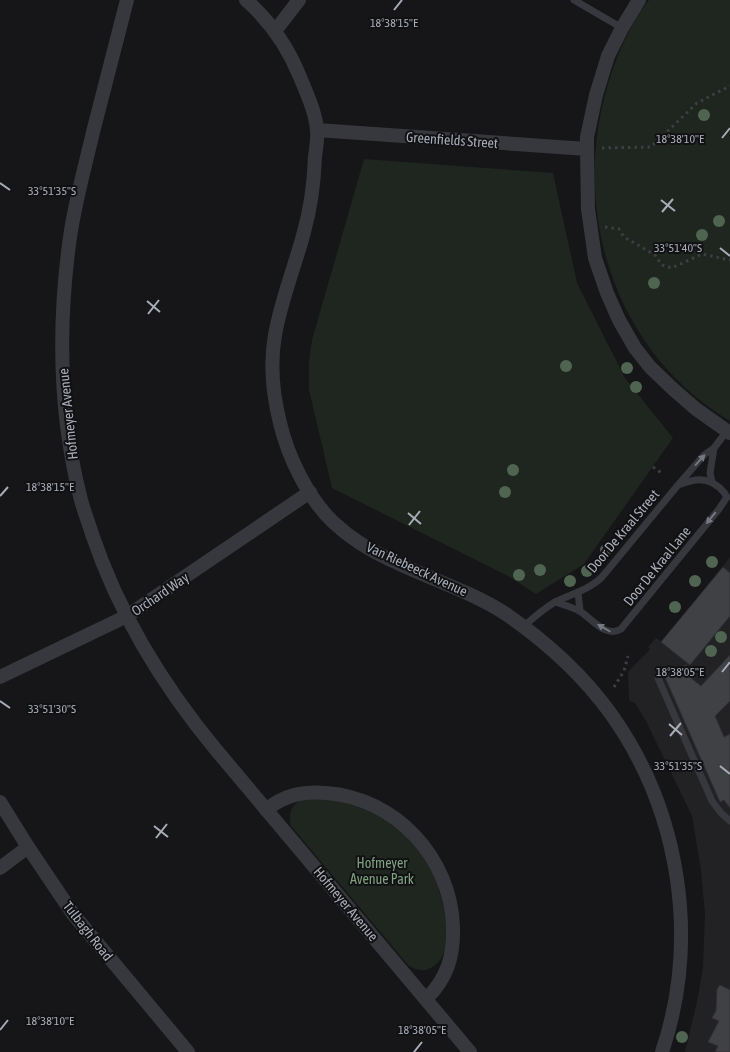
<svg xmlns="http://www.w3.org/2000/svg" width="730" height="1052" font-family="'Asap Condensed',sans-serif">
  <rect width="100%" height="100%" fill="#161618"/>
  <path fill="#222225" d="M 730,557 L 730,1052 L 685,1052 L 698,997 L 703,967 L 705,914 L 701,870 L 692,816 L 646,721 L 637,706 L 635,703 L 629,700 L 628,672 L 642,657 L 645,655 L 650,649 L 648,647 L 656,638 L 662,642 Z"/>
  <path fill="#1e261f" d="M 649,0 L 730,0 L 730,421 C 614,352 570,210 608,84 C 617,54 630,25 649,0 Z
    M 364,159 L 553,173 L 577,283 L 625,378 L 673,438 L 584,564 L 536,594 L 508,576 L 332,488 L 309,390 L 309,363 L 312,340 Z
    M 320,799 C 342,801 362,806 382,817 C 401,828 421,849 431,869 C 441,891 459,949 434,966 C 426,972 418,971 409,966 L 291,826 C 288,815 291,803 303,800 C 308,799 315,799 320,799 Z"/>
  <path fill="#404145" stroke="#303034" d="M 723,567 L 730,573 L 730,616 L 690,665 L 661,642 Z
    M 730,655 L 730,701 L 715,716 L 724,737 L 730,734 L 730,808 L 724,800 L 720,802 L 664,675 L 686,665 L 692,679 L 701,686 Z
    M 720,985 L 730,990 L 730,1052 L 715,1052 L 718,1046 L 708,1042 L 719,1021 L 712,1018 L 716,1011 L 717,989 Z"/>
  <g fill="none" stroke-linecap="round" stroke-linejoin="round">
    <path stroke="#3d3f44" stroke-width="3" stroke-dasharray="2.5 4" stroke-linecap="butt" d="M 602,148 L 651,147 L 697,103 L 730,86
      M 605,227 L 619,229 L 624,237 L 655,255 L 662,265 L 672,268 L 702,254 L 730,260
      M 653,467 L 663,474
      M 614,687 L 624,671 L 628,656"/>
    <path stroke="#37383d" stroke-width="7" d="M 574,0 L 622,28
      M 712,482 L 710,473 L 714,448
      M 578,592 L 580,611
      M 555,602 C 564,605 573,607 581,612 C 593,620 606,638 621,629 L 719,509 L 727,497 C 725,493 723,491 720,488 C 705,476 695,479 678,485
      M 523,627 C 533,618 543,609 555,602 C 571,594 589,590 602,577 L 678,485 L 704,455 L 714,448 L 727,431
      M 658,678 L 712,801 L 721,813 L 730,821"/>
    <path stroke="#37383d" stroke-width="14" d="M 127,0 C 116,44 104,88 93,132 C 85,167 75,202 70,237 C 58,323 59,412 80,496 C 83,509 88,521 92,534 C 119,614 163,686 217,751 L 470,1052
      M 246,0 C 271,22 288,47 300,77 C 307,94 316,113 317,131 C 318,140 316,148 315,157 C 314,182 311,207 304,232 C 295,266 281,300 275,335 C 270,363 273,395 280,423 C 288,457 308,498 333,522 C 350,538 371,551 391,560 C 430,579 470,591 506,614 C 545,641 583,675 611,714 C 680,811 700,939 662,1052
      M 639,0 L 622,28 L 608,56 L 596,95 L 587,137 L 587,149 L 588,209 L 595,258 L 607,293 L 619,320 L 635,348 L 650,367 L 673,389 L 696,409 L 730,433
      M 275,31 L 299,0
      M 317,130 L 587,149
      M 0,677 L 127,616 L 310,492
      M 0,802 L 28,847 L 73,914 L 188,1052
      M 266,810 C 284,795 303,791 326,793 C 396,798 451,858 453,927 C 454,956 447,979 426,999
      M 0,868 L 28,847"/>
  </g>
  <g fill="#506452">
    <circle cx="704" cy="115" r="6"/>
    <circle cx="719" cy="221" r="6"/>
    <circle cx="702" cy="235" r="6"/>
    <circle cx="654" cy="283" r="6"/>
    <circle cx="566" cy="366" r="6"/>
    <circle cx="627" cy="368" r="6"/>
    <circle cx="636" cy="387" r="6"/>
    <circle cx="513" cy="470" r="6"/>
    <circle cx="505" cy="492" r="6"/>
    <circle cx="606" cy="550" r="6"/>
    <circle cx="712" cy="562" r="6"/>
    <circle cx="540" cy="570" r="6"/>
    <circle cx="587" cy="571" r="6"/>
    <circle cx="519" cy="575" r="6"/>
    <circle cx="570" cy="581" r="6"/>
    <circle cx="695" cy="581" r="6"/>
    <circle cx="675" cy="607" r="6"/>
    <circle cx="721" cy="637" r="6"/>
    <circle cx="711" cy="651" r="6"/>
    <circle cx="682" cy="1037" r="6"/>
  </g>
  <defs><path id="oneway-solid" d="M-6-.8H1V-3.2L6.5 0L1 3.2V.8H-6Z" transform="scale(1.25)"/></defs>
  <g fill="#757881">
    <use href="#oneway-solid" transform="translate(700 460) rotate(-48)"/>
    <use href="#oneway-solid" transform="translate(711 518) rotate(129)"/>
    <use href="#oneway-solid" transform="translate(604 628) rotate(-150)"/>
  </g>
  <path fill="none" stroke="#a8adb8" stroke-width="2" d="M 394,10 L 402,0M 722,138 L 730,128M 0,183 L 10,190M 661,200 L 675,211M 662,212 L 673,199M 720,248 L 730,256M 147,301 L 160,312M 148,314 L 159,300M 0,496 L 8,487M 408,513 L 421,524M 409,525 L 420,511M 722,672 L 730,662M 0,701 L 10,708M 669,724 L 682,735M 670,736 L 681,723M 720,766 L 730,774M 154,826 L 168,837M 156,838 L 167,824M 0,1030 L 8,1020M 414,1052 L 422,1042"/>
  <g text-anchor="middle" stroke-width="4" stroke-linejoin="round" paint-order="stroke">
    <g font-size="14" fill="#a8adb8" stroke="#111113">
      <text transform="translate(452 140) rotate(4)" y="5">Greenfields Street</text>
      <text transform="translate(68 414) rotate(-96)" y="5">Hofmeyer Avenue</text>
      <text transform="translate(623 531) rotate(-50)" y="5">Door De Kraal Street</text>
      <text transform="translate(657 566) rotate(-51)" y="5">Door De Kraal Lane</text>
      <text transform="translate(417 569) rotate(25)" y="5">Van Riebeeck Avenue</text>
      <text transform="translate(160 594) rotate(-34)" y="5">Orchard Way</text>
      <text transform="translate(346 904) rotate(50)" y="5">Hofmeyer Avenue</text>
      <text transform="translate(88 931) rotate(52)" y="5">Tulbagh Road</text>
    </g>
    <g font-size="14" fill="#7fa381" stroke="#111113">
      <text x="382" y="868">Hofmeyer<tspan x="382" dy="16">Avenue Park</tspan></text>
    </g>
  </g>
  <g font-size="12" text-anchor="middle" fill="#a8adb8" stroke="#111113" stroke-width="4" stroke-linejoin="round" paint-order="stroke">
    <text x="394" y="27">18°38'15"E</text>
    <text x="680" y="143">18°38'10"E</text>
    <text x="52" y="195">33°51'35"S</text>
    <text x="678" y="252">33°51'40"S</text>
    <text x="50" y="491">18°38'15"E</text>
    <text x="680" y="676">18°38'05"E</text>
    <text x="52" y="713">33°51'30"S</text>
    <text x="678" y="770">33°51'35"S</text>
    <text x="50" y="1025">18°38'10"E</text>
    <text x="422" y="1034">18°38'05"E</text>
  </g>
</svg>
